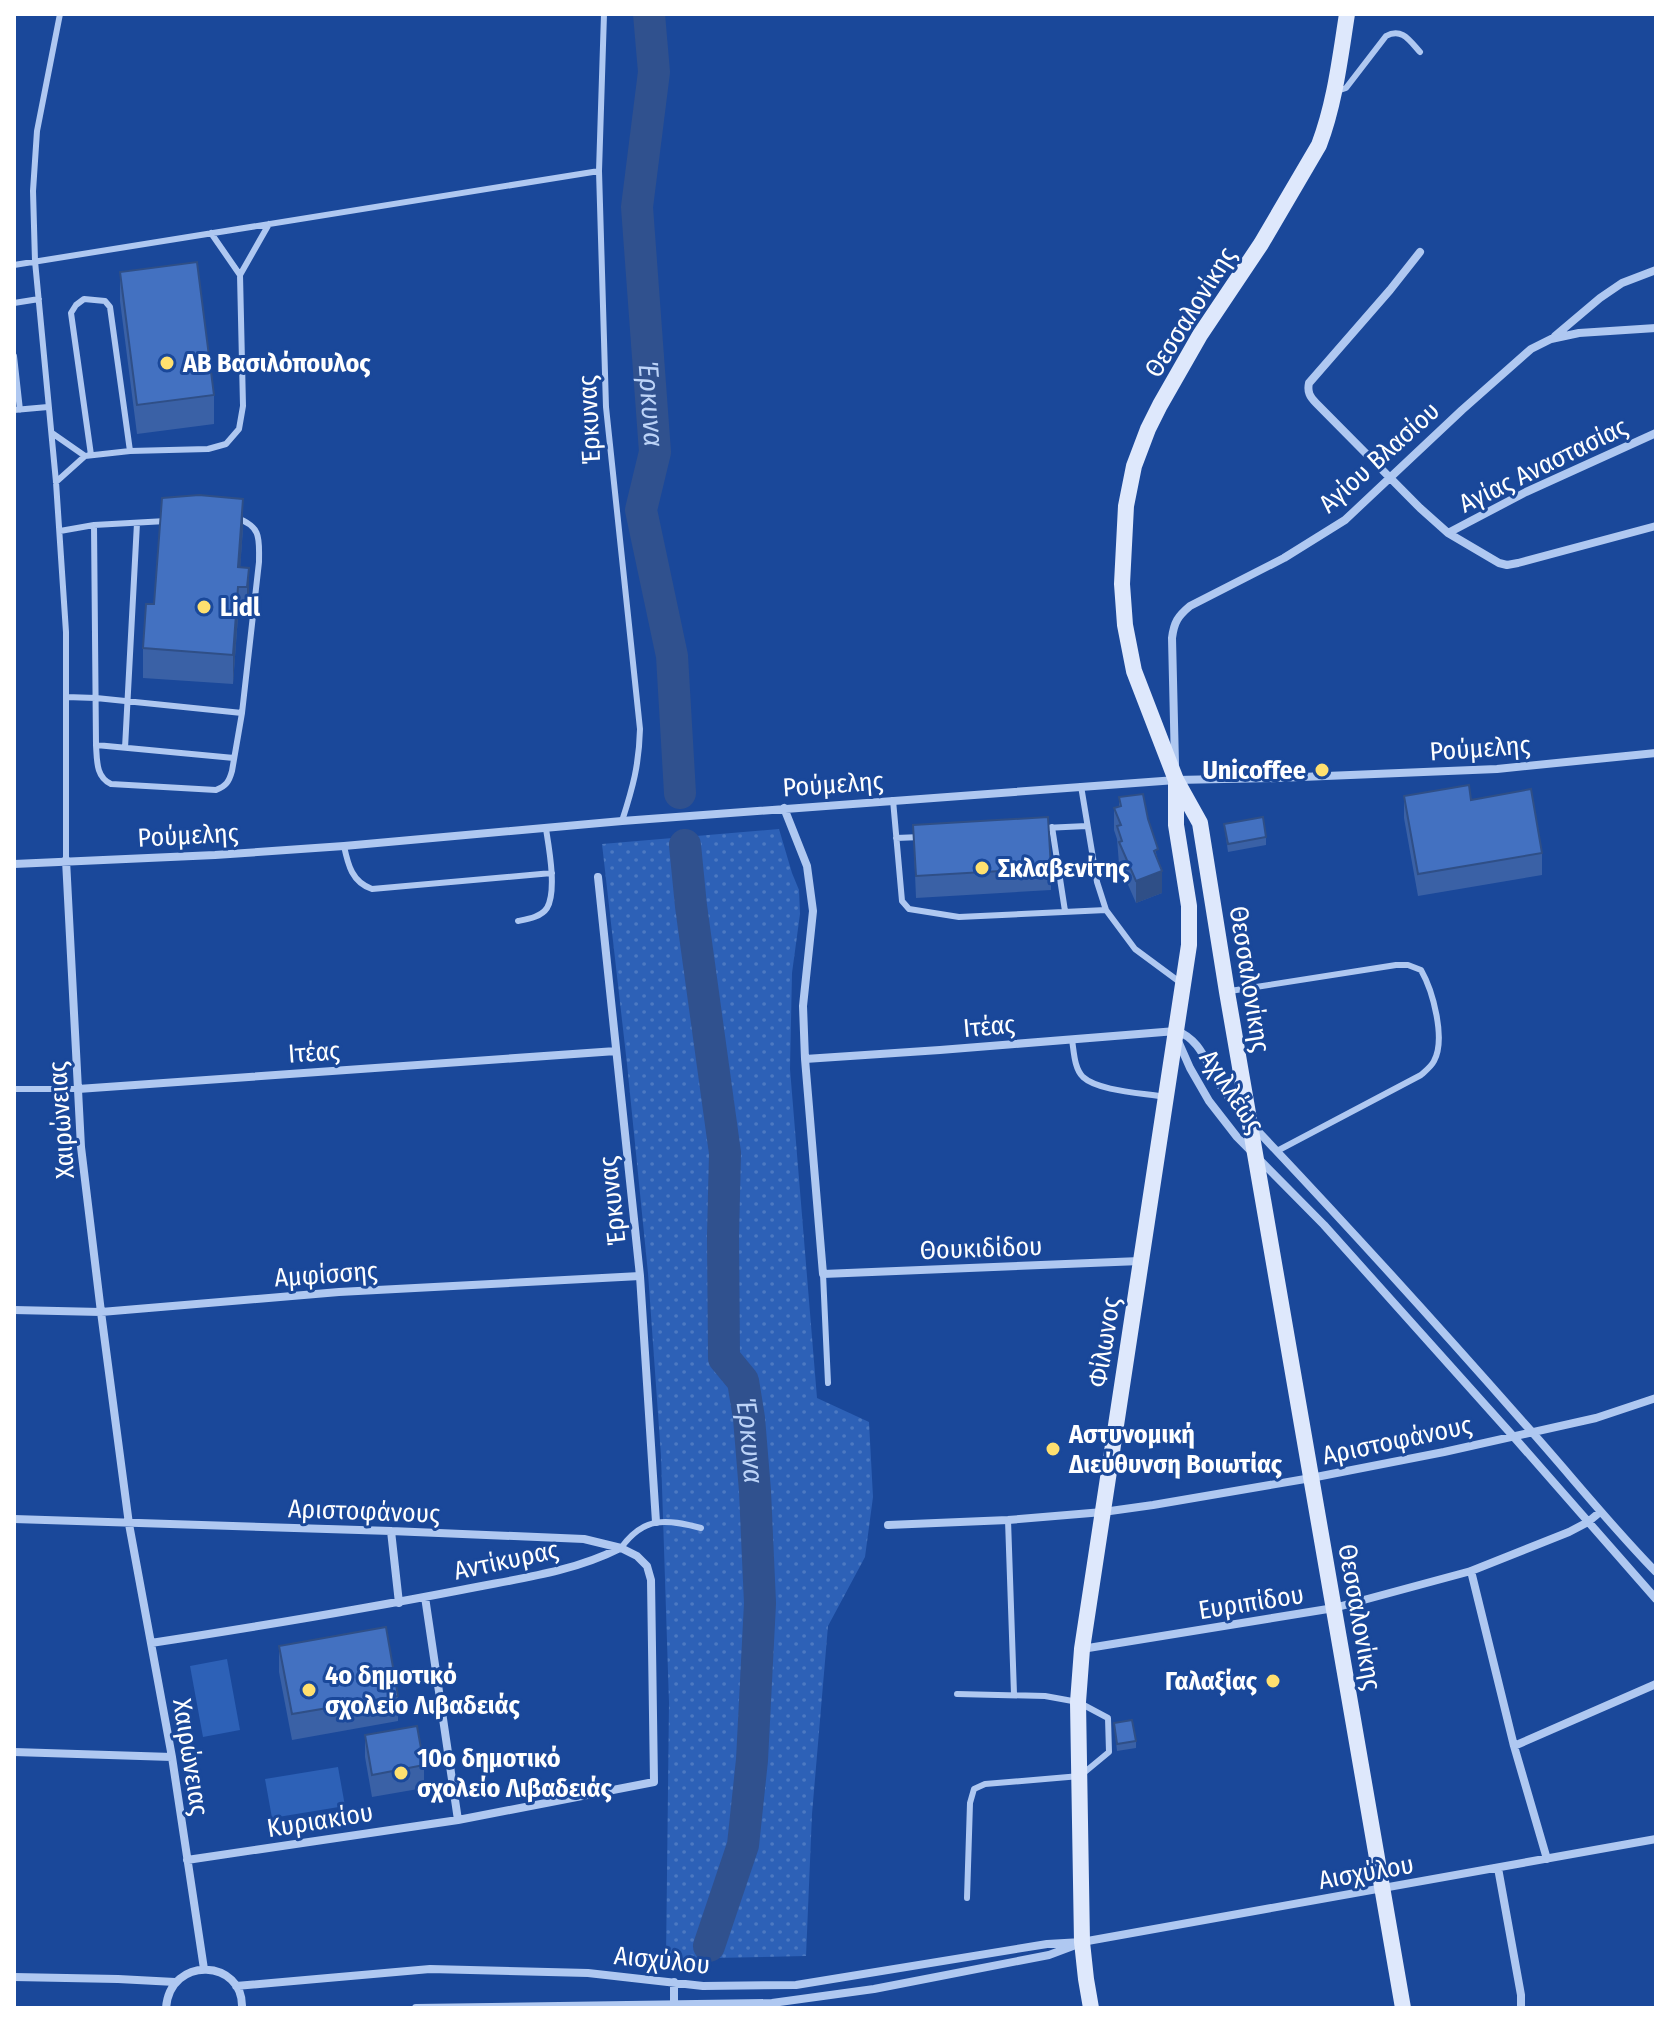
<svg xmlns="http://www.w3.org/2000/svg" width="1670" height="2022" font-family="'Fira Sans Condensed',sans-serif">
  <defs>
    <pattern id="park-dots" width="8" height="8" patternUnits="userSpaceOnUse" patternTransform="scale(2)"><rect width="8" height="8" fill="#2d61b7"/><path d="M2 2h.1M6 6h.1" fill="none" stroke="#4c79c2" stroke-width="1.8" stroke-linecap="round"/></pattern>
  </defs>
  <rect width="100%" height="100%" fill="#1a489a"/>
  <path fill="#2d61b7" d="M 227,1659 L 240,1730 L 203,1737 L 190,1666 Z
    M 338,1767 L 345,1806 L 272,1818 L 265,1779 Z"/>
  <path fill="url(#park-dots)" d="M 779,829 L 792,873 L 799,890 L 800,914 L 792,973 L 790,1069 L 817,1398 L 869,1422 L 873,1497 L 865,1557 L 828,1626 L 812,1814 L 806,1956 L 666,1959 L 669,1703 L 661,1456 L 648,1273 L 627,1064 L 602,844 Z"/>
  <g fill="none" stroke-linecap="round" stroke-linejoin="round">
    <g stroke="#30518e" stroke-width="32">
      <path id="s1" d="M 649,14 L 654,72 L 637,207 L 655,452 L 641,510 L 672,656 L 680,793"/>
      <path id="s2" d="M 685,845 L 691,906 L 725,1153 L 723,1236 L 724,1358 L 743,1381 L 749,1418 L 755,1491 L 760,1603 L 752,1760 L 743,1845 L 709,1946"/>
    </g>
    <path stroke="#afc8f1" stroke-width="6" d="M 60,14 L 37,131 L 33,191 L 35,261 L 56,482 L 66,632 L 66,860
      M 604,14 L 599,171 L 606,407 L 640,729 C 639,765 633,787 622,821
      M 1337,91 L 1346,88 L 1386,36 C 1402,27 1410,41 1420,52
      M 211,233 L 240,275
      M 14,265 L 599,171
      M 14,303 L 39,299
      M 14,356 L 20,410
      M 14,410 L 48,407
      M 52,433 L 85,456
      M 91,455 L 71,313 L 76,305 L 84,299 L 105,301 L 110,307 L 130,451
      M 56,482 L 85,456 L 130,451 L 208,449 L 226,444 L 239,429 L 243,406 L 240,275 L 269,224
      M 94,525 L 96,745 C 97,761 96,777 111,784 L 216,790 C 226,786 229,782 232,771 L 242,713
      M 60,531 L 94,525 L 166,521
      M 66,697 L 96,698 L 242,713 L 259,562 C 259,539 262,527 237,518
      M 96,745 L 234,758
      M 125,748 L 137,523
      M 1081,786 L 1097,882 L 1106,910 L 1135,949 L 1181,983
      M 893,800 L 902,901 L 909,909 L 959,917 L 1106,910
      M 1052,827 L 1065,911
      M 1044,828 L 1087,826
      M 896,838 L 921,837
      M 344,846 C 348,865 352,882 372,889 L 552,873
      M 518,921 C 528,919 541,917 547,908 C 557,891 549,848 546,829
      M 1230,991 L 1396,965 L 1408,965 L 1421,970 C 1433,991 1446,1039 1434,1061 C 1431,1067 1425,1071 1421,1075 L 1277,1151
      M 1072,1040 C 1074,1051 1074,1068 1083,1077 C 1098,1091 1143,1093 1165,1097
      M 14,1089 L 78,1089
      M 823,1274 L 828,1383
      M 1008,1520 L 1014,1694
      M 621,1548 C 644,1516 666,1519 701,1528
      M 957,1694 L 1045,1696 L 1078,1702 L 1108,1718 L 1109,1752 L 1080,1776 L 985,1784 L 974,1789 L 970,1803 L 967,1898"/>
    <path stroke="#afc8f1" stroke-width="8" d="M 1420,252 L 1390,290 L 1309,383 C 1307,392 1310,397 1316,403 L 1420,508 L 1448,533 L 1499,563 L 1507,565 L 1518,563 L 1656,526
      M 1555,336 L 1600,298 L 1622,283 L 1656,270
      M 1448,533 L 1526,492 L 1656,433
      M 1175,764 L 1172,638 C 1174,622 1178,616 1190,606 L 1284,558 L 1345,520 L 1462,410 L 1531,349 L 1551,339 L 1579,333 L 1656,328
      M 784,808 L 807,866 L 813,911 L 803,1006 L 805,1059 L 823,1274 L 1140,1261
      M 66,860 L 81,1147 L 101,1312 L 129,1524 L 172,1757 L 204,1969
      M 14,864 L 215,855 L 344,846 L 622,821 L 1176,780 L 1277,778 L 1497,769 L 1656,753
      M 598,877 L 640,1276 L 656,1522
      M 1179,1043 L 1190,1068 L 1209,1101 L 1237,1137 L 1324,1225 L 1513,1436 L 1656,1599
      M 805,1059 L 940,1050 L 1176,1031 C 1200,1038 1207,1065 1220,1085 C 1227,1096 1236,1106 1244,1116
      M 78,1089 L 616,1051
      M 1253,1126 C 1345,1223 1435,1322 1523,1422 C 1568,1472 1609,1524 1656,1572
      M 14,1310 L 101,1312 L 339,1292 L 640,1276
      M 14,1519 L 391,1531 L 584,1539 L 621,1548 L 637,1556 L 647,1566 L 651,1580 L 654,1782 L 458,1820 L 187,1860
      M 888,1525 L 1008,1520 L 1103,1512 L 1153,1505 L 1311,1478 L 1444,1452 L 1596,1418 L 1656,1398
      M 391,1531 L 399,1603
      M 1471,1571 L 1514,1746 L 1547,1859
      M 425,1597 L 458,1820
      M 151,1643 C 255,1627 358,1610 461,1590 C 515,1579 571,1573 620,1548
      M 1082,1649 L 1334,1608 L 1471,1571 L 1569,1532 L 1588,1522 L 1600,1512
      M 1514,1746 L 1656,1684
      M 14,1752 L 172,1757
      M 1498,1868 L 1521,1995 L 1521,2008
      M 14,1977 L 118,1979 L 175,1982
      M 236,1986 L 430,1969 L 588,1973 L 703,1986 L 796,1985 L 1047,1944 L 1082,1942 L 1656,1839
      M 674,2007 L 674,1982
      M 166,2008 C 170,1955 244,1959 242,2008
      M 416,2008 L 772,2003 L 874,1989 L 1049,1955 L 1073,1946"/>
    <path stroke="#dee8fc" stroke-width="16" d="M 1347,14 C 1340,58 1335,103 1319,145 L 1261,244 L 1200,335 L 1160,405 L 1148,429 L 1134,466 L 1126,506 L 1122,584 L 1125,625 L 1134,671 L 1176,780 L 1200,823 L 1227,992 L 1403,2008
      M 1091,2008 L 1086,1979 L 1082,1942 L 1078,1702 L 1082,1649 L 1189,945 L 1189,906 L 1176,825 L 1176,784"/>
  </g>
  <path fill="#3a61a6" d="M 120,272 L 214,395 L 214,424 L 137,434 L 120,301 Z
    M 243,528 L 240,568 L 249,568 L 249,598 L 247,617 L 238,616 L 233,684 L 143,678 L 143,648 L 154,604 Z
    M 1404,796 L 1542,853 L 1542,875 L 1418,896 L 1404,818 Z
    M 1119,797 L 1148,819 L 1158,861 L 1162,893 L 1136,903 L 1119,864 L 1117,839 L 1114,830 L 1114,808 L 1119,807 Z
    M 1224,824 L 1266,837 L 1266,845 L 1228,852 Z
    M 913,825 L 1051,868 L 1051,890 L 916,898 Z
    M 279,1646 L 398,1696 L 398,1721 L 292,1740 L 279,1672 Z
    M 1114,1723 L 1136,1741 L 1136,1748 L 1117,1751 Z
    M 365,1735 L 424,1765 L 424,1788 L 372,1797 L 365,1757 Z"/>
  <path fill="#2f4f87" d="M 243,499 L 243,528 L 239,587 L 238,567 Z
    M 249,568 L 249,598 L 247,617 L 247,587 Z
    M 238,587 L 238,616 L 233,684 L 233,655 Z
    M 1162,871 L 1162,893 L 1136,903 L 1136,881 Z"/>
  <path fill="#4371c1" stroke="#2f4f87" stroke-width="2" d="M 197,262 L 214,395 L 137,405 L 120,272 Z
    M 199,495 L 243,499 L 238,567 L 249,568 L 247,587 L 238,587 L 233,655 L 143,648 L 146,604 L 154,604 L 162,498 Z
    M 1469,785 L 1471,800 L 1531,789 L 1542,853 L 1418,874 L 1404,796 Z
    M 1143,794 L 1148,819 L 1158,849 L 1154,851 L 1162,871 L 1136,881 L 1119,842 L 1122,841 L 1117,826 L 1121,825 L 1114,808 L 1121,806 L 1119,797 Z
    M 1048,817 L 1051,868 L 916,876 L 913,825 Z
    M 1263,817 L 1266,837 L 1228,844 L 1224,824 Z
    M 386,1627 L 398,1696 L 292,1714 L 279,1646 Z
    M 1132,1720 L 1136,1741 L 1117,1744 L 1114,1723 Z
    M 417,1726 L 424,1765 L 372,1775 L 365,1735 Z"/>
  <g fill="#ffe06f" stroke="#1a489a" stroke-width="3">
    <circle cx="167" cy="363" r="8"/>
    <circle cx="204" cy="607" r="8"/>
    <circle cx="1322" cy="770" r="8"/>
    <circle cx="982" cy="868" r="8"/>
    <circle cx="1053" cy="1449" r="8"/>
    <circle cx="1273" cy="1681" r="8"/>
    <circle cx="309" cy="1690" r="8"/>
    <circle cx="401" cy="1773" r="8"/>
  </g>
  <g text-anchor="middle" stroke-width="6" stroke-linejoin="round" paint-order="stroke">
    <g font-size="26" fill="#fff" stroke="#1a489a">
      <text transform="translate(1190 312) rotate(-58)" y="9">Θεσσαλονίκης</text>
      <text transform="translate(589 420) rotate(-93)" y="9">Έρκυνας</text>
      <text transform="translate(1379 457) rotate(-42)" y="9">Αγίου Βλασίου</text>
      <text transform="translate(1543 465) rotate(-26)" y="9">Αγίας Αναστασίας</text>
      <text transform="translate(1480 748) rotate(-4)" y="9">Ρούμελης</text>
      <text transform="translate(833 784) rotate(-4)" y="9">Ρούμελης</text>
      <text transform="translate(188 835) rotate(-3)" y="9">Ρούμελης</text>
      <text transform="translate(1250 979) rotate(81)" y="9">Θεσσαλονίκης</text>
      <text transform="translate(989 1026) rotate(-5)" y="9">Ιτέας</text>
      <text transform="translate(314 1052) rotate(-4)" y="9">Ιτέας</text>
      <text transform="translate(1232 1091) rotate(56)" y="9">Αχιλλέως</text>
      <text transform="translate(61 1120) rotate(-94)" y="9">Χαιρώνειας</text>
      <text transform="translate(612 1201) rotate(-96)" y="9">Έρκυνας</text>
      <text transform="translate(981 1248) rotate(-2)" y="9">Θουκιδίδου</text>
      <text transform="translate(326 1274) rotate(-4)" y="9">Αμφίσσης</text>
      <text transform="translate(1104 1342) rotate(-81)" y="9">Φίλωνος</text>
      <text transform="translate(1397 1440) rotate(-12)" y="9">Αριστοφάνους</text>
      <text transform="translate(364 1511) rotate(2)" y="9">Αριστοφάνους</text>
      <text transform="translate(506 1560) rotate(-12)" y="9">Αντίκυρας</text>
      <text transform="translate(1251 1602) rotate(-9)" y="9">Ευριπίδου</text>
      <text transform="translate(1360 1617) rotate(80)" y="9">Θεσσαλονίκης</text>
      <text transform="translate(191 1757) rotate(81)" y="9">Χαιρώνειας</text>
      <text transform="translate(320 1820) rotate(-9)" y="9">Κυριακίου</text>
      <text transform="translate(1366 1872) rotate(-10)" y="9">Αισχύλου</text>
      <text transform="translate(662 1960) rotate(6)" y="9">Αισχύλου</text>
    </g>
    <g font-size="26" font-weight="bold" fill="#fff" stroke="#1a489a" text-anchor="start">
      <text x="183" y="372">ΑΒ Βασιλόπουλος</text>
      <text x="220" y="616">Lidl</text>
      <text x="1306" y="779" text-anchor="end">Unicoffee</text>
      <text x="998" y="877">Σκλαβενίτης</text>
      <text x="1069" y="1443">Αστυνομική<tspan x="1069" dy="30">Διεύθυνση Βοιωτίας</tspan></text>
      <text x="325" y="1684">4ο δημοτικό<tspan x="325" dy="30">σχολείο Λιβαδειάς</tspan></text>
      <text x="1257" y="1690" text-anchor="end">Γαλαξίας</text>
      <text x="417" y="1767">10ο δημοτικό<tspan x="417" dy="30">σχολείο Λιβαδειάς</tspan></text>
    </g>
    <g font-size="28" font-style="italic" fill="#bcd3f7" stroke="#1a489a">
      <text dy="10" stroke="none"><textPath href="#s1" startOffset="392">Έρκυνα</textPath></text>
      <text dy="10" stroke="none"><textPath href="#s2" startOffset="606">Έρκυνα</textPath></text>
    </g>
  </g>
  <rect width="1670" height="2022" fill="none" stroke="#ffffff" stroke-width="32"/>
</svg>
